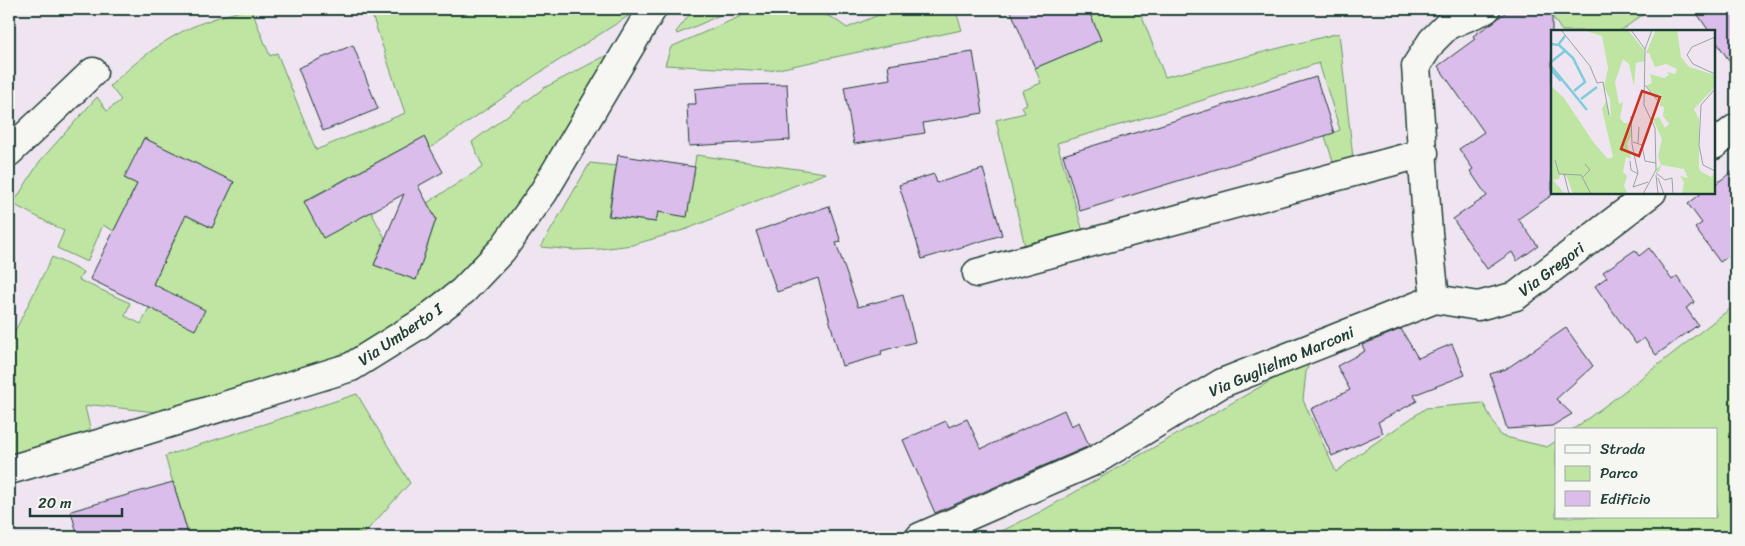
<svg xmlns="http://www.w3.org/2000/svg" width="1745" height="546" font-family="Sriracha,sans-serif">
  <rect width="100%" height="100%" fill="#eee5f0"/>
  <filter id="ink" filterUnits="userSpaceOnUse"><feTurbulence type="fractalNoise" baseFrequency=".02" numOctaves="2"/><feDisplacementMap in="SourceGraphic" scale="10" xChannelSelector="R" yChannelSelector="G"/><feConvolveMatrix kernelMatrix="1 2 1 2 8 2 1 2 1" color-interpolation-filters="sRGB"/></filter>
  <g filter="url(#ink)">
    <path fill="#bee6a2" stroke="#6e926b" d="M 248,9 L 251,9 L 270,56 L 277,53 L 316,150 L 405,113 L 372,15 L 391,9 L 636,9 L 633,13 L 536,75 L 430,148 L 424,137 L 304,201 L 323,237 L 371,212 L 385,238 L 374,265 L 416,280 L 436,219 L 427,203 L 483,167 L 472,142 L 544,88 L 611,53 L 516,213 L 479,263 L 373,342 L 336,358 L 164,413 L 94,405 L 85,407 L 94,445 L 9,468 L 9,340 L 17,327 L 52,257 L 83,272 L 79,280 L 130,303 L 125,316 L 141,324 L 149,308 L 161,313 L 153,284 L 177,235 L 181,213 L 212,228 L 234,182 L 144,138 L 125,178 L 137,184 L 114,231 L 103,225 L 87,262 L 57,248 L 64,231 L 13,204 L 40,161 L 97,97 L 107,111 L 121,100 L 110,86 C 134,63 162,40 192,27 C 210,19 229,14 248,9 Z
      M 694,9 L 732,9 L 703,23 L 677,34 L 676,32 Z
      M 757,9 L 810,9 L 833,18 L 847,28 L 893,9 L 955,9 L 962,30 L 769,71 L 665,65 L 671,47 Z
      M 1088,9 L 1139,9 L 1165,77 L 1339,33 L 1353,158 L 1334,165 L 1325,136 L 1340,130 L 1319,63 L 1175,109 L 1057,143 L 1085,238 L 1027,255 L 996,120 L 1025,113 L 1022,106 L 1027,104 L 1022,91 L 1041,83 L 1035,68 L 1101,40 Z
      M 1547,9 L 1651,9 L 1620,31 L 1562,31 Z
      M 696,155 L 826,173 L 687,229 L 632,245 L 600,249 L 574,250 L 541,247 L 590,163 L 616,166 L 608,216 L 656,222 L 658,212 L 687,216 Z
      M 1736,304 L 1736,537 L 990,537 L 1040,512 L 1311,358 L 1306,372 L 1303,400 L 1336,472 L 1359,454 L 1426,408 L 1483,403 L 1501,436 L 1547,447 L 1556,441 L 1556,517 L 1716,517 L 1716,430 L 1572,430 L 1617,397 Z
      M 357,394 L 410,483 L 361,537 L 189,537 L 165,456 Z"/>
    <path fill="#dbbdeb" stroke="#1f3d34" d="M 1010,9 L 1088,9 L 1101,40 L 1035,68 Z
      M 1510,9 L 1552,9 L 1552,195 L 1518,219 L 1538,246 L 1517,261 L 1512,252 L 1487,269 L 1453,219 L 1487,196 L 1470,171 L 1473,169 L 1459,149 L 1484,132 L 1438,66 L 1475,39 L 1473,36 L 1492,23 Z
      M 1694,9 L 1736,9 L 1736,71 L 1714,38 L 1714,31 L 1709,31 Z
      M 353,45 L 378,109 L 323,131 L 298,68 Z
      M 973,52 L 983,113 L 923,123 L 925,133 L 854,144 L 844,87 L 890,79 L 888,65 Z
      M 1316,77 L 1334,133 L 1080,211 L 1063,155 Z
      M 787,84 L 790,140 L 689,146 L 687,104 L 696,104 L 695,89 L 735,85 Z
      M 424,137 L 443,172 L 418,186 L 436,219 L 416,280 L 374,265 L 404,194 L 323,238 L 304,202 Z
      M 144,138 L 234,182 L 212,228 L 186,215 L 153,284 L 205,310 L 195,330 L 90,279 L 137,184 L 124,178 Z
      M 618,155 L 695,167 L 687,217 L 658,212 L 656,222 L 609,216 Z
      M 983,169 L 1002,235 L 922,259 L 899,185 L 934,174 L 937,183 Z
      M 1736,169 L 1736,251 L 1720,262 L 1695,228 L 1702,223 L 1688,204 L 1703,192 L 1714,192 L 1714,185 Z
      M 829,206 L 841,242 L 836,243 L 858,307 L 903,295 L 915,342 L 881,351 L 882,355 L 842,366 L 818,278 L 777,292 L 756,231 Z
      M 1649,248 L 1672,280 L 1677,276 L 1695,302 L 1686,308 L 1698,325 L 1656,355 L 1644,338 L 1636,344 L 1595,286 L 1607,277 L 1603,272 L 1635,250 L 1639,256 Z
      M 1566,328 L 1593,366 L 1556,399 L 1572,414 L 1552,426 L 1507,429 L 1490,374 L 1506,369 Z
      M 1401,329 L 1418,358 L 1452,344 L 1465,375 L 1414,395 L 1417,401 L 1378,422 L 1383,433 L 1332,456 L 1311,409 L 1350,390 L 1337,366 L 1365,351 L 1362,345 Z
      M 1064,410 L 1071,426 L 1079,422 L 1089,446 L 935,513 L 903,440 L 946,421 L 949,427 L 967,419 L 981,449 Z
      M 173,482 L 189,537 L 78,537 L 71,511 Z"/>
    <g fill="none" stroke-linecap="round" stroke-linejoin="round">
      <g stroke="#1f3d34" stroke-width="31">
        <path id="street" d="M 1714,145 L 1736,128
          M 9,152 L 93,72
          M 977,273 L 1424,153
          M 1435,299 L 1428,233 L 1416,66 L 1432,41 L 1448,25 L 1486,9
          M 1435,299 L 1478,306 L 1516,296 L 1652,192
          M 920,537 L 1094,461 L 1222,383 L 1435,299"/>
      </g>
      <g stroke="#1f3d34" stroke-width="31">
        <path id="secondary" d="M 9,470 L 140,432 L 351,367 L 420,324 L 463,291 L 502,250 L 543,193 L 652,9"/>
      </g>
      <use href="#street" stroke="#f6f6f2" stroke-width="28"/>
      <use href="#secondary" stroke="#f6f6f2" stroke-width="28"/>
    </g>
  </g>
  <g text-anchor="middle" stroke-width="4" stroke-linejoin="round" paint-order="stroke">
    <g font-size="16" fill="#1f3d34" stroke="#f6f6f2">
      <text transform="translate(1551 269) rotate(-37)" y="6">Via Gregori</text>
      <text transform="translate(400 334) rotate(-34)" y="6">Via Umberto I</text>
      <text transform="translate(1281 361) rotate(-23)" y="6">Via Guglielmo Marconi</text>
    </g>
  </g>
  <g transform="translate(1551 30)">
    <rect width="164" height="164" fill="#eee5f0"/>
    <path d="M 32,0 L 77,0 L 93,20 L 94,31 L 85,33 L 83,56 L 78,34 L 72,29 L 64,52 L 68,74 L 72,72 L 69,88 L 73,93 L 79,93 L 80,106 L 76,114 L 80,129 L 75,127 L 72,142 L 76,146 L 73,156 L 77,164 L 22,164 L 16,147 L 9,144 L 8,149 L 2,150 L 14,164 L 0,164 L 0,56 L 13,68 L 43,113 L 57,129 L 62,127 L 51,79 L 55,71 L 60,88 L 59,69 L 53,57 L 57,38 L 51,6 ZM 105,0 L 126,0 L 130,27 L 138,37 L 164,45 L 164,57 L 143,79 L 148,89 L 148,137 L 149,141 L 160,147 L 164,142 L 164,164 L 131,164 L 133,152 L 129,146 L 137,148 L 133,139 L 110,135 L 108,142 L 105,142 L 105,139 L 110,135 L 107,126 L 111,109 L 102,89 L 108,87 L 114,98 L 118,94 L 112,86 L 113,77 L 109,76 L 110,64 L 105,66 L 95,56 L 101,53 L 99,44 L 113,48 L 118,45 L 116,42 L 124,44 L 126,39 L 115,34 L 104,37 L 98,23 L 95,23 Z" fill="#bee6a2"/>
    <path fill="none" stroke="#7eccdc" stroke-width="2.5" d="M 0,14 L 7,15 L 14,6M 8,15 L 22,28 L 34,52 L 23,61M 0,32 L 15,20M 0,36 L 36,80M 0,40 L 9,50 L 11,49M 30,69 L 46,57"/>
    <path fill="none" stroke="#9ba2a5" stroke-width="1" d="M 10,0 L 39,36 L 46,53 L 52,52 L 58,85M 80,0 L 94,19M 164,7 L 141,17 L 136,25 L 142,34 L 164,44M 94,55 L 106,70M 164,59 L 150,75 L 148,115 L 152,135 L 164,141M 80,86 L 81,114 L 87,143 L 82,157 L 97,152M 82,112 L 91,115 L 94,131 L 105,133M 87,113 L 88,97M 4,130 L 8,144 L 30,145 L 40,164M 79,131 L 80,140 L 87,144M 105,143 L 114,150 L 121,148 L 122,164M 13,144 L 18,164M 105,145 L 107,164M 32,147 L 39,140 L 34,134M 107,148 L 113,164M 92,164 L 105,140 L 104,98 L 93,75 L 94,19 L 101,0"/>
    <path fill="#c8321e" fill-opacity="0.15" stroke="#c8321e" stroke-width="2.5" d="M 91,61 L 109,67 L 88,126 L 70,119 Z"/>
    <rect width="164" height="164" fill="none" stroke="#1f3d34" stroke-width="2.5"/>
  </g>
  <rect width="1745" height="546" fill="none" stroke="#f6f6f2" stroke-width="30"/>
  <rect x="15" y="15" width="1715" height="516" fill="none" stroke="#1f3d34" stroke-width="2" filter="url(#ink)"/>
  <rect x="1555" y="428" width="162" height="90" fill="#f6f6f2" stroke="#a0aca6"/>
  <rect x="1565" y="445" width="25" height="8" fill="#f6f6f2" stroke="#a0aca6"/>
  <text x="1600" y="454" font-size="15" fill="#1f3d34">Strada</text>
  <rect x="1565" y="466" width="25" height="15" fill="#bee6a2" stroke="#a0aca6"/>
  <text x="1600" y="478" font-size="15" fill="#1f3d34">Parco</text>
  <rect x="1565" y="491" width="25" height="15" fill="#dbbdeb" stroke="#a0aca6"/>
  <text x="1600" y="504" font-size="15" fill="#1f3d34">Edificio</text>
  <path d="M30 508v8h92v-8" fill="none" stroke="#1f3d34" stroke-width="2.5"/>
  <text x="38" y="508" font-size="15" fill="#1f3d34" stroke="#f6f6f2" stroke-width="4" paint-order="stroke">20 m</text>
</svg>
